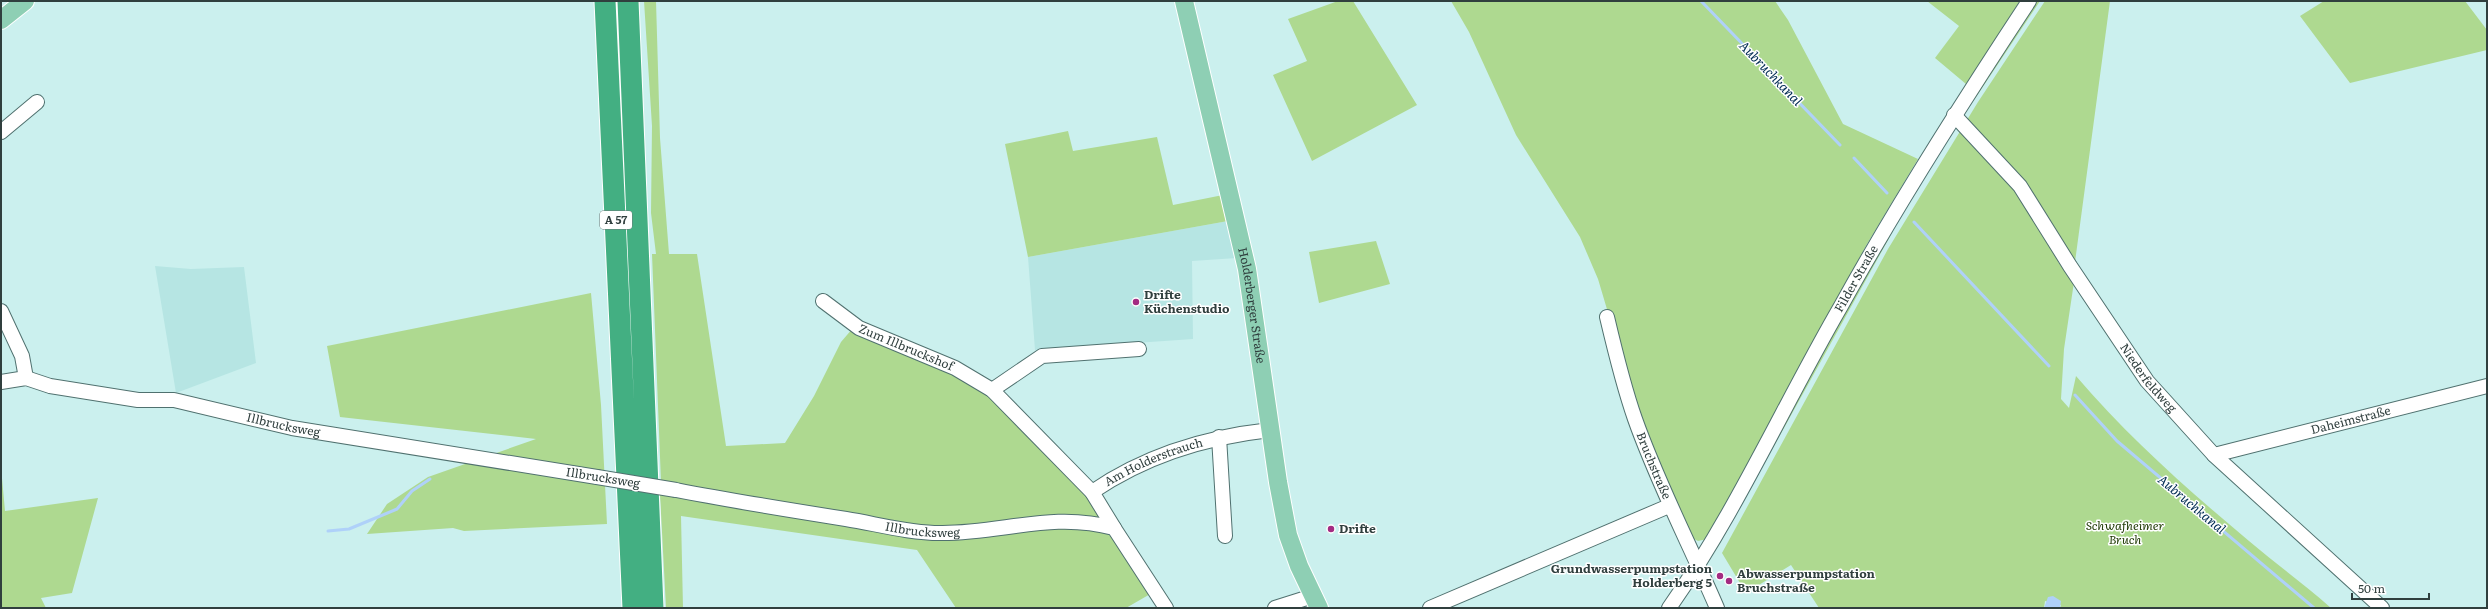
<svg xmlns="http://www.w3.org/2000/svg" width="2488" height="609" font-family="Literata,serif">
  <rect width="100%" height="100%" fill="#cbf0ee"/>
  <path fill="#b6e5e3" d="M 1228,221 L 1237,258 L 1192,261 L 1193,339 L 1035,350 L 1028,257 Z
    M 155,266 L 191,269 L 244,267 L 256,363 L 176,393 Z"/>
  <path fill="#aed990" d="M 644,1 L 656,1 L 660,138 L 669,254 L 697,254 L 726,446 L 785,443 L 814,396 L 841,342 L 853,328 L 954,371 L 990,394 L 1075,479 L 1101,518 L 1060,516 L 972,528 L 922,527 L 661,482 L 652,254 L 656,254 L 651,213 L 652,126 Z
    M 1338,1 L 1353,1 L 1417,105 L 1312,161 L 1273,75 L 1307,61 L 1288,19 Z
    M 1451,1 L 1775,1 L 1788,20 L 1843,124 L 1918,159 L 1867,244 L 1707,539 L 1698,541 L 1692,538 L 1642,427 L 1598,279 L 1580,237 L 1516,135 L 1469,32 Z
    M 1927,1 L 2020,1 L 1966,84 L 1935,58 L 1959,26 Z
    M 2037,1 L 2040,1 L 1964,115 L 1964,113 Z
    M 2045,1 L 2110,1 L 2075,262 L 2061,249 L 2058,262 L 2074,282 L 2064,349 L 2061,399 L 2069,408 L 2076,376 C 2127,436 2188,490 2249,541 C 2276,564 2304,584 2331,608 L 2060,608 L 2061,605 L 2045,601 L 2044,608 L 1819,608 L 1791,565 L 1746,593 L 1722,553 L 1888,249 L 1978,102 Z
    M 2324,1 L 2465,1 L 2487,30 L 2487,50 L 2350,83 L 2300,16 Z
    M 1068,131 L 1073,151 L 1157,137 L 1173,205 L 1223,195 L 1228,221 L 1028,257 L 1005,144 Z
    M 1891,230 L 1893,231 L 1713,556 L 1865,275 Z
    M 1376,241 L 1390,284 L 1319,303 L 1309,252 Z
    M 591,293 L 601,405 L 607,524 L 464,531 L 453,528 L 367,534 L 387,504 L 428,477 L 536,439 L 340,417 L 327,346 Z
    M 1,467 L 5,511 L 98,498 L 72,593 L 41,598 L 46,608 L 1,608 Z
    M 660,494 L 922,536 L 1071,525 L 1106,533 L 1115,539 L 1152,593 L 1126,608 L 956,608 L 917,550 L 681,516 L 683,608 L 666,608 Z"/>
  <path fill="#afd1f9" d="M 2053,596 L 2061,601 L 2060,608 L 2044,608 L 2048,597 Z"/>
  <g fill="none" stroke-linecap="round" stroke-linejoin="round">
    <path stroke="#afd1f9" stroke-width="3" d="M 1701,1 L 1840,145
      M 1854,158 L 1887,193
      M 1914,222 L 2049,366
      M 2075,395 L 2117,441 L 2314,608
      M 328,531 L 349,529 L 397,509 L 412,491 L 430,479"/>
    <g stroke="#50716f" stroke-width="16">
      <g id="minor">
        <path id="s1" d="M 1954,115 L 2020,186 L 2070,266 L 2147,381 L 2214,455 L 2382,608"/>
        <path d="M 1,132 L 37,102"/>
        <path id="s2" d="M 823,301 L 859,328 L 955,368 L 992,390 L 1092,492 L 1114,528"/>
        <path d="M 1,311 L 22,356 L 26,378"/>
        <path id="s3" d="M 1607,317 C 1615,351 1623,385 1635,419 C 1658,484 1690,545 1717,608"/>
        <path id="s4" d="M 1,382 L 26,378 L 50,386 L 138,400 L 174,400 L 292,428 L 597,477"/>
        <path d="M 992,390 L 1042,356 L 1139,349"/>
        <path d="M 1219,437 L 1225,536"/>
        <path id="s5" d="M 2214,455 L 2487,386"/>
        <path id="s6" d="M 676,490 C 732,501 789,510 846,519 C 877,524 909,533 940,533 C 1001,534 1051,511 1114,528 L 1166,608"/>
        <path id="s7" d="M 1092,492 C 1146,455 1206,437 1270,430"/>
        <path d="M 1275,608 L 1313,596"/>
        <path d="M 1430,608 L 1669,506"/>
        <path id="s8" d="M 1669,608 C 1736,513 1783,406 1841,306 C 1899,201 1963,101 2029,1"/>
      </g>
    </g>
    <g stroke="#fff" stroke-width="20">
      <g id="major">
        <path id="s9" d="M 1184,1 L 1247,269 L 1278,482 L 1288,535 L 1299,566 L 1319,608"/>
        <path d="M 1,20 L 25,1"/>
      </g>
    </g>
    <g stroke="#fff" stroke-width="23">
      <path id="highway" d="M 605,1 L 633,608
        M 628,1 L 653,608"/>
    </g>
    <use href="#minor" stroke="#fff" stroke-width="14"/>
    <use href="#major" stroke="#8ecfb4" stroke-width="18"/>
    <use href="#highway" stroke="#43af82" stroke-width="21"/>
    <g stroke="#50716f" stroke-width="16" stroke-linecap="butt">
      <path id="minor-bridge" d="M 597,477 L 676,490"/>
    </g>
    <use href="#minor-bridge" stroke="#fff" stroke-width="14"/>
  </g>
  <g fill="#a32b82" stroke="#fff" stroke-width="1.5">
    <circle cx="1136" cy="302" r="4"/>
    <circle cx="1331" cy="529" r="4"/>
    <circle cx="1720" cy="576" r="4"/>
    <circle cx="1729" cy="581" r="4"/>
  </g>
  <g text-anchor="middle" stroke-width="3" stroke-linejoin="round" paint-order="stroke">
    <rect fill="#fff" stroke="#6e7978" stroke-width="1" x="600" y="211" width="32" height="18" rx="3"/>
    <g font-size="11" font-weight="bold" fill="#303f3e">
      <text x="616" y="224">A 57</text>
    </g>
    <g font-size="12" fill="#303f3e" stroke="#fff">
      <text dy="4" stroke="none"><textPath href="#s8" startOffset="379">Filder Straße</textPath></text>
      <text dy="4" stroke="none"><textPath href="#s9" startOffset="312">Holderberger Straße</textPath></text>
      <text dy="4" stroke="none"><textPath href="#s2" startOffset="96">Zum Illbruckshof</textPath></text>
      <text dy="4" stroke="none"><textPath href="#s1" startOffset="328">Niederfeldweg</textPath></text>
      <text dy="4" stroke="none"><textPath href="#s5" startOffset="141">Daheimstraße</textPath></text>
      <text dy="4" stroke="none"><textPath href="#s4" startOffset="288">Illbrucksweg</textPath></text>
      <text dy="4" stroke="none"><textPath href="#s7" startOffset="69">Am Holderstrauch</textPath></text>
      <text dy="4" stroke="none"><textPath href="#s3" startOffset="156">Bruchstraße</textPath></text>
      <text transform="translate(603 478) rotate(9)" y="4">Illbrucksweg</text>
      <text dy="4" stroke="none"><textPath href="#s6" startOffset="250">Illbrucksweg</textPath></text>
    </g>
    <g font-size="12" font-weight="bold" fill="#303f3e" stroke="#fff" text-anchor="start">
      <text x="1144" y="299">Drifte<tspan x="1144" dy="14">Küchenstudio</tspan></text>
      <text x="1339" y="533">Drifte</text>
      <text x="1712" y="573" text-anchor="end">Grundwasserpumpstation<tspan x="1712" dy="14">Holderberg 5</tspan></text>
      <text x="1737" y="578">Abwasserpumpstation<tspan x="1737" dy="14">Bruchstraße</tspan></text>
    </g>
    <g font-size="12" font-style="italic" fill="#1c3700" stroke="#fff">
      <text x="2125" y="530">Schwafheimer<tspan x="2125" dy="14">Bruch</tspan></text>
    </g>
    <g font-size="13" font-style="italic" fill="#012b53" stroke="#fff">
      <text transform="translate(1771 73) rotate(46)" y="5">Aubruchkanal</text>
      <text transform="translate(2192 504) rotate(40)" y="5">Aubruchkanal</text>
    </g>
  </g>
  <rect width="2488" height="609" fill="none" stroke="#303f3e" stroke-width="4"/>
  <path d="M2352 593v6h77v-6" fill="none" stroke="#303f3e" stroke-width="2"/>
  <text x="2358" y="593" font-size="12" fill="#303f3e" stroke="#ffffff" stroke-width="3" paint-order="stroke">50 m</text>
</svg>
